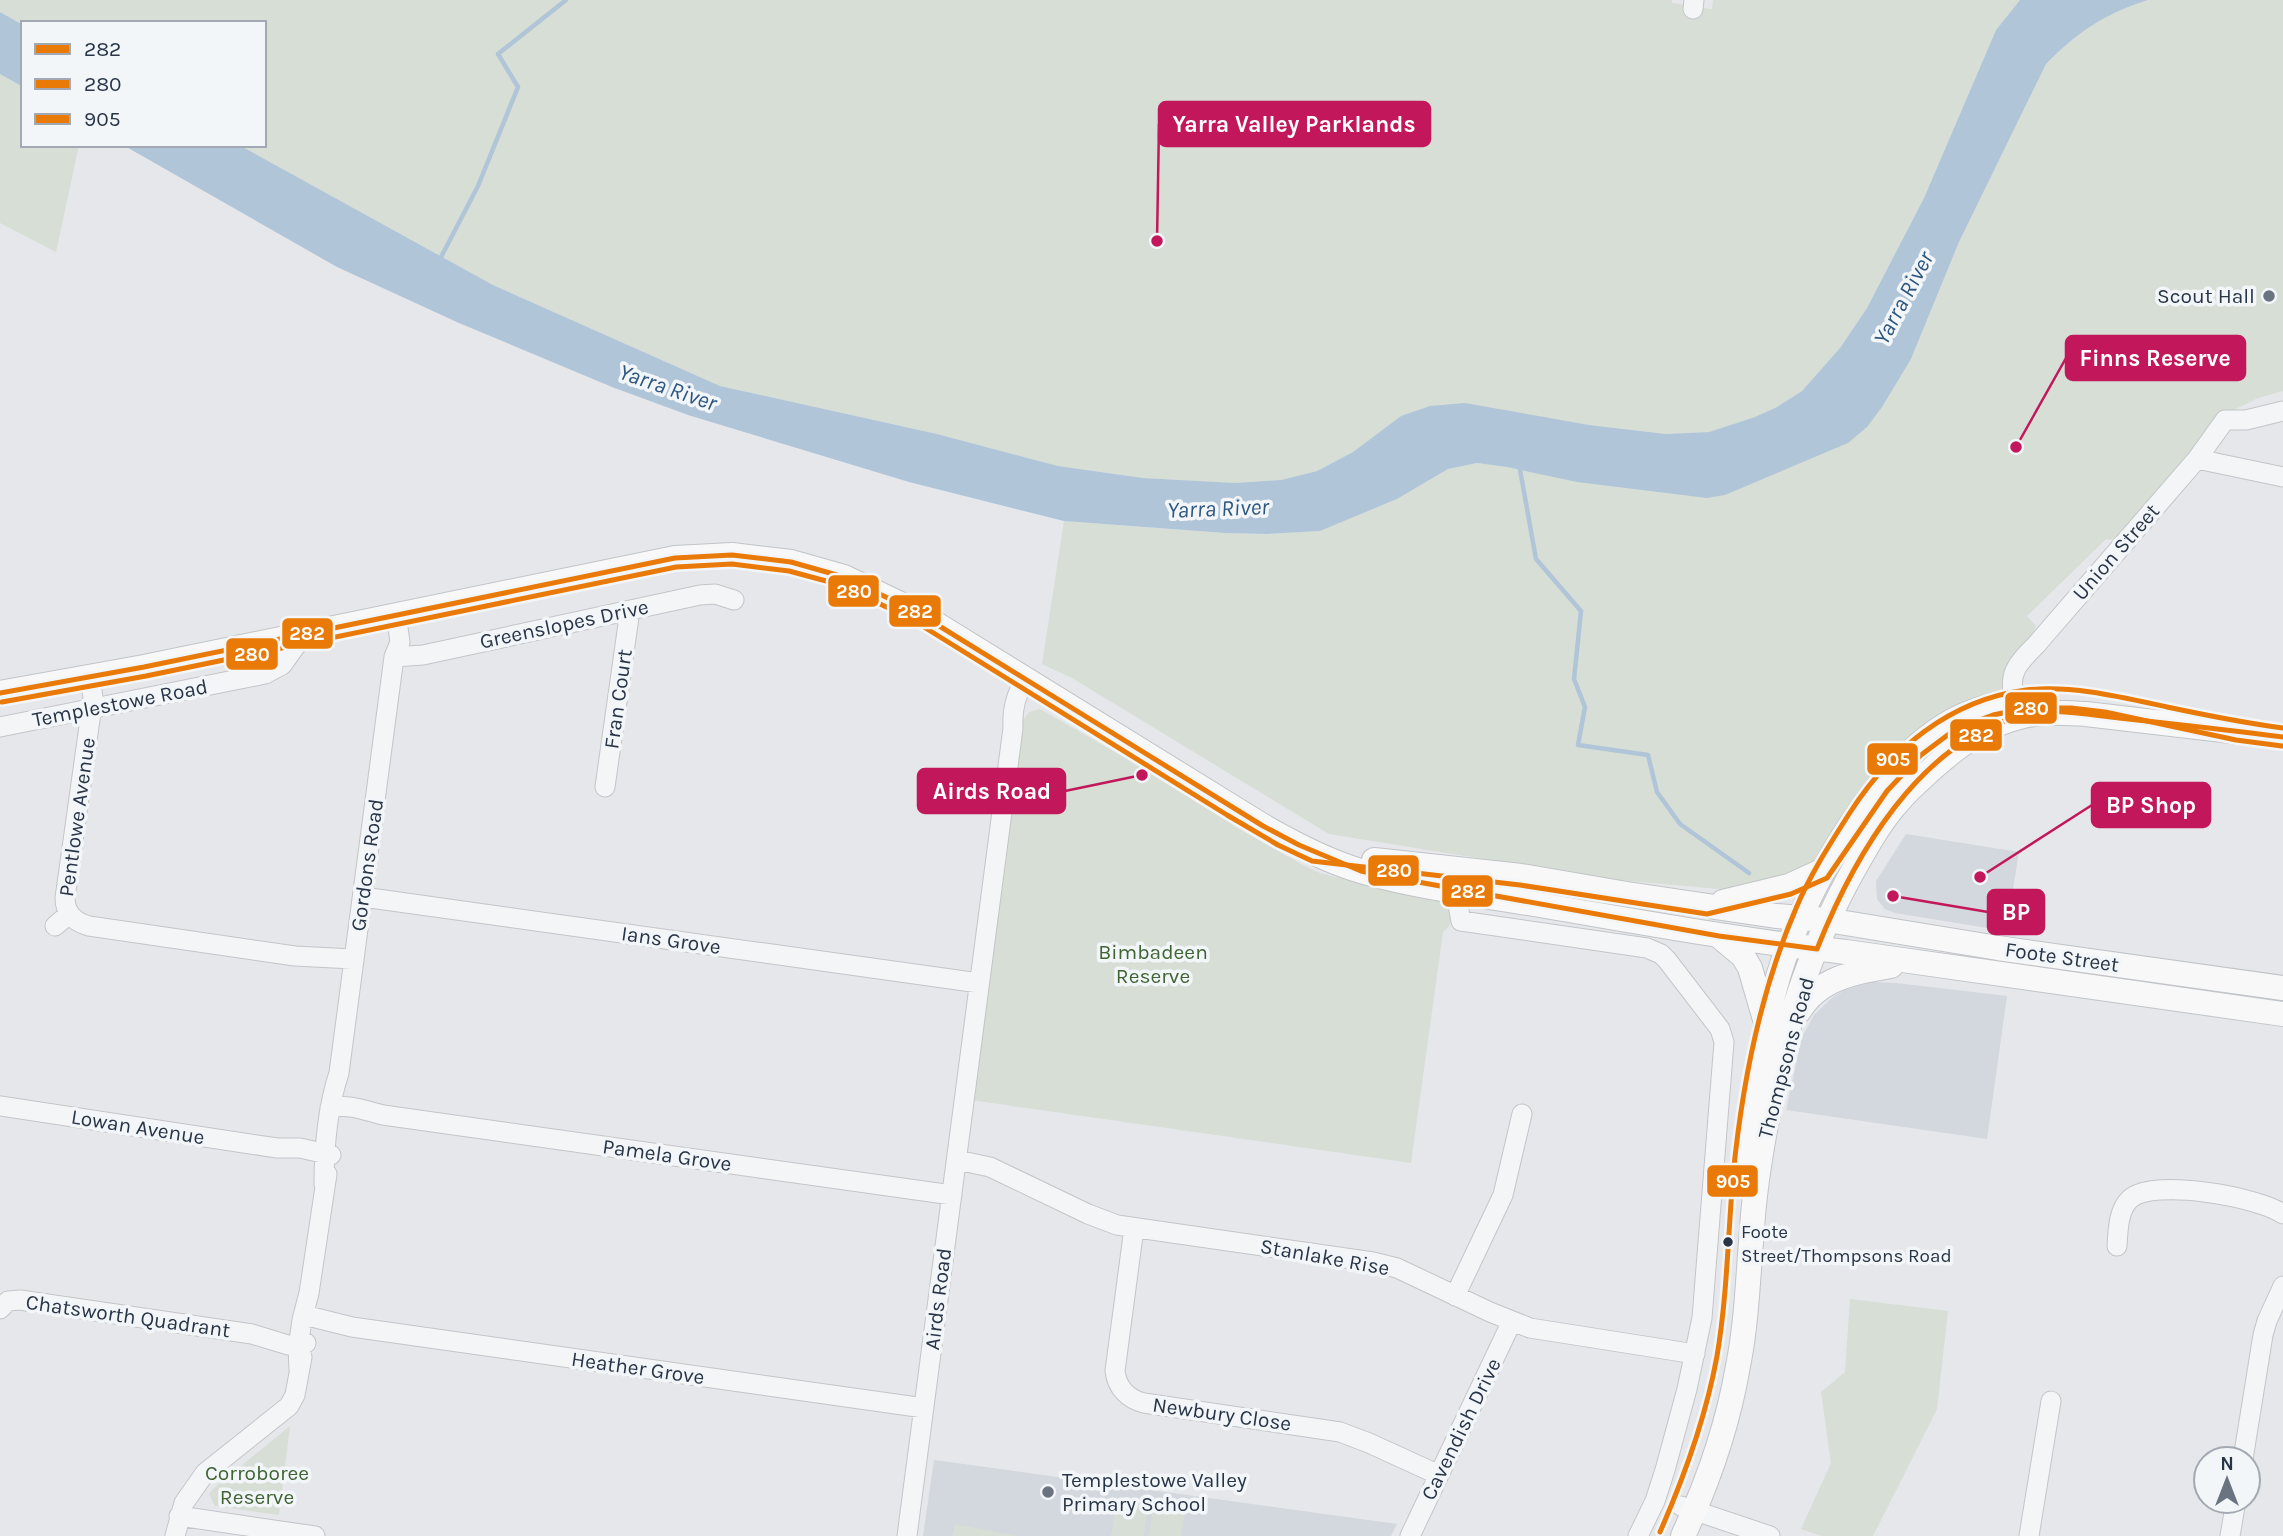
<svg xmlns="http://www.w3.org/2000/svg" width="2283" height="1536" font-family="Karla,sans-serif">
  <rect width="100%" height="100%" fill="#e5e7ea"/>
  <path fill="#d3d7de" d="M 1906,834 L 2019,852 L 2006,931 L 1895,913 L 1885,909 L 1877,899 L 1876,881 Z
    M 1873,982 L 1896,983 L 2007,996 L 1987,1139 L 1786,1110 L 1802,1037 L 1814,1015 L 1833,997 L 1845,990 Z
    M 934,1460 L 1397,1524 L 1391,1536 L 923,1536 Z"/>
  <path fill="#d6ded5" d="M 0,0 L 1672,0 L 1672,3 L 1712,9 L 1713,0 L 2020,0 L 1996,30 L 1924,198 L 1867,308 L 1840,348 L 1802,391 L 1777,407 L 1755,417 L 1709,432 L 1666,434 L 1589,425 L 1401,416 L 1353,452 L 1317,471 L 1281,480 L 1235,483 L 1143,478 L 1058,466 L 937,434 L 720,386 L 493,285 L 239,145 L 264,145 L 264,23 L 23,23 L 23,25 L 0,12 Z
    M 2148,0 L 2283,0 L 2283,391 L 2258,398 L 2213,420 L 2191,452 L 2116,540 L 2106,539 L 2027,616 L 2036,626 L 2029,642 L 2001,690 L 1962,708 L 1810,871 L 1730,890 L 1608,879 L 1329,834 L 1072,678 L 1042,664 L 1064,521 L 1225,533 L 1267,534 L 1320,531 L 1397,499 L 1448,469 L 1477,463 L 1725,495 L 1745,486 L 1911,359 L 1959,242 L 2046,64 C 2079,31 2104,14 2148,0 Z
    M 0,74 L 23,87 L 23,145 L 79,145 L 56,252 L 0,223 Z
    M 1040,709 L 1127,759 L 1246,833 L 1303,865 L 1320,873 L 1354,882 L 1429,891 L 1447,899 L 1452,907 L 1450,925 L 1443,932 L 1411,1163 L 971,1100 L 1021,723 L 1029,712 Z
    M 1850,1299 L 1948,1311 L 1937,1409 L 1873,1536 L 1822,1536 L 1801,1529 L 1831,1463 L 1821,1392 L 1845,1372 Z
    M 290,1426 L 279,1515 L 215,1506 L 209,1494 L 214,1488 Z
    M 1116,1502 L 1148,1507 L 1144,1536 L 1111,1536 Z
    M 1153,1507 L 1185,1512 L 1181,1536 L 1149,1536 Z
    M 955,1524 L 1018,1536 L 952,1536 Z"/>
  <path fill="#b1c5d8" d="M 2020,0 L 2148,0 C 2104,14 2079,31 2046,64 L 1959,242 L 1911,359 L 1882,407 L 1867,427 L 1848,443 L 1725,495 L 1707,498 L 1577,482 L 1507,467 L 1477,463 L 1448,469 L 1397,499 L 1320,531 L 1267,534 L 1225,533 L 1064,521 L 909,482 L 688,415 L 612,387 L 459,323 L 337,267 L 123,145 L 239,145 L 493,285 L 720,386 L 937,434 L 1058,466 L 1143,478 L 1235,483 L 1281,480 L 1317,471 L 1353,452 L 1401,416 L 1430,406 L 1465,403 L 1589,425 L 1666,434 L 1709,432 L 1755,417 L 1777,407 L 1802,391 L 1840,348 L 1867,308 L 1924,198 L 1996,30 Z
    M 0,12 L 23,25 L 23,87 L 0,74 Z"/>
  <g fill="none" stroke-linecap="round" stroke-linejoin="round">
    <path stroke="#b1c5d8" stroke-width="4.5" d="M 439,261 L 478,186 L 518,87 L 498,54 L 566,0
      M 1519,464 L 1536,559 L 1581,611 L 1574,679 L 1585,707 L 1578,745 L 1648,755 L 1657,792 L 1680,824 L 1749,873"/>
    <g stroke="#c3c5c8" stroke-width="21">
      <path id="minor" d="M 1693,9 L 1694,0
        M 2197,459 L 2283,477
        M 394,657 L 423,655 L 700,595 L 715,594 L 734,600
        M 90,676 L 93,698 L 65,898 C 65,913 74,922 89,926 L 295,956 L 353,959
        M 2015,701 C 2007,674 2017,664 2036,645 L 2197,459 L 2225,420 L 2246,420 L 2283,411
        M 0,727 L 265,674 L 282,665 L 305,633
        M 605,787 L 630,610
        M 1455,890 L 1461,921 L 1647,948 L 1661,954 L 1667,960 L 1720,1029 L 1724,1042 L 1702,1318 L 1687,1389 L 1665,1470 L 1655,1501 L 1638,1536
        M 363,897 L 979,983
        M 55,926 L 69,914
        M 0,1106 L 277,1148 L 300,1148 L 331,1155
        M 330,1108 C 348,1103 366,1111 383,1115 L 952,1195
        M 957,1160 L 990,1167 L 1088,1214 L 1117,1225 L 1373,1262 L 1397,1268 L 1490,1312 L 1530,1328 L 1695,1354
        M 324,1185 C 324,1147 327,1109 339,1073 L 394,657 L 400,642 L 396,614
        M 1134,1228 L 1115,1371 C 1117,1388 1128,1399 1144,1403 L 1340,1432 L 1369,1443 L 1439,1475
        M 2117,1246 C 2118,1231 2118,1210 2130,1199 C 2153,1178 2259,1197 2283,1214
        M 1455,1296 L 1503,1195 L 1522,1114
        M 0,1309 L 8,1301 L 20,1300 L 252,1334 L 288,1345 L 306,1343
        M 302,1320 L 312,1317 L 352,1327 L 924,1408
        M 299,1370 L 298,1348 L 302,1320 L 309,1293 L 327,1174
        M 2243,1459 L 2263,1335 L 2267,1321 L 2283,1286
        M 1681,1506 L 1770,1536
        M 179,1516 L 315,1536
        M 175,1536 L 184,1503 L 205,1473 L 289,1406 L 295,1395 L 302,1357
        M 907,1536 L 1013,728 C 1012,708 1016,695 1026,678
        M 1410,1536 L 1512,1321
        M 2029,1536 L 2051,1401
        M 2230,1536 L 2236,1501"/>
    </g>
    <g stroke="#c1c4c8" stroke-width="26">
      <path id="major" d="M 0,693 L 144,667 L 675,558 L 732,555 L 791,562 L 844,577 L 915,611 L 1263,826 C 1294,844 1329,862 1364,872 C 1429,890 1497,897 1563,909 C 1657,925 1751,942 1846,952 L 2283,1014
        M 1374,860 L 1521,876 L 1627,894 L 1776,916 L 1827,920 L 1998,948 L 2283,988
        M 1723,902 L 1789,886 L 1822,871
        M 1719,936 L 1743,956 L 1750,968 L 1766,1023
        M 1799,1011 C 1819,978 1855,972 1891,966
        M 1745,1160 C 1751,1098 1761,1037 1778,977 C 1803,893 1873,765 1952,721 C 1974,709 2007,700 2033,699
        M 1683,1536 C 1708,1482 1728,1425 1738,1366 C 1747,1321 1748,1275 1752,1229 C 1754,1196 1759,1163 1765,1130 C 1781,1038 1811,943 1858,862 C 1870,841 1883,818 1899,801 C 1909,789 1921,779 1933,768 C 1960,744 1988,724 2023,716 C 2044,711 2066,713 2086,714 L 2283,737"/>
    </g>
    <use href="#minor" stroke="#f4f5f7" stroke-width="19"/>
    <use href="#major" stroke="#f8f8f8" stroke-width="24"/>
    <g stroke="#f3f6f9" stroke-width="10">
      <path id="bus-1" d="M 0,693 L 144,667 L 675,558 L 732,555 L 791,562 L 844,577 L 915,611 L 1263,826 L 1299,845 L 1361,871 L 1379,875 L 1719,936 L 1817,949 C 1854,856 1919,741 2024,715 C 2055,707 2089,715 2119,718 C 2174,724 2229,730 2283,737"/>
    </g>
    <g stroke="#f3f6f9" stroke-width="10">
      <path id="bus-2" d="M 2,702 L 146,676 L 676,567 L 732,564 L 789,571 L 841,585 L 911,619 L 1227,815 L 1278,845 L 1312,861 L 1520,885 L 1707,914 L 1791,894 L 1827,878 L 1887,791 L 1921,755 L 1957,728 L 1993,715 L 2027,708 L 2071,708 L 2105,712 L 2236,740 L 2282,746"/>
    </g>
    <g stroke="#f3f6f9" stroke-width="10">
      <path id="bus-3" d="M 1660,1532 C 1685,1475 1706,1417 1717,1356 C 1727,1297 1728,1236 1733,1176 C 1742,1084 1760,991 1797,906 C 1811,873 1830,844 1849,814 C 1890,750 1949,700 2026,690 C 2073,685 2121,697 2167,707 C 2205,715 2244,723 2283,728"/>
    </g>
    <use href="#bus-1" stroke="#ea7a07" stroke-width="5"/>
    <use href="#bus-2" stroke="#ea7a07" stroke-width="5"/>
    <use href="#bus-3" stroke="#ea7a07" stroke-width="5"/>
  </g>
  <g fill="#6a7380" stroke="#f3f6f9" stroke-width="2.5">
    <circle cx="2269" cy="296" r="7"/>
    <circle cx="1048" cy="1492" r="7"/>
  </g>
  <circle fill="#283547" stroke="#f3f6f9" stroke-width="2.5" cx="1728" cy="1242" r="6"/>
  <g text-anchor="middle" stroke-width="7" stroke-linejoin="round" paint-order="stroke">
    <g font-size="19" fill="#283547" stroke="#f3f6f9" text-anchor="start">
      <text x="1741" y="1238">Foote<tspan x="1741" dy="24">Street/Thompsons Road</tspan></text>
    </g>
    <g font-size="21" fill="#283547" stroke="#f3f6f9" text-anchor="end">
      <text x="2255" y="303">Scout Hall</text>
      <text x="1062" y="1487" text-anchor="start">Templestowe Valley<tspan x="1062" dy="24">Primary School</tspan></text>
    </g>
    <g font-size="21" fill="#283547" stroke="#f3f6f9">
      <text transform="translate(2116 552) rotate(-49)" y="7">Union Street</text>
      <text transform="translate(564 624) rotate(-12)" y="7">Greenslopes Drive</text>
      <text transform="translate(618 699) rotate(-82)" y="7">Fran Court</text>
      <text transform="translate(120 703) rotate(-11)" y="7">Templestowe Road</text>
      <text transform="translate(77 817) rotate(-82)" y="7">Pentlowe Avenue</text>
      <text transform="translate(367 865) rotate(-82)" y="7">Gordons Road</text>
      <text transform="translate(671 940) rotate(8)" y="7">Ians Grove</text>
      <text transform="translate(2062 957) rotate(8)" y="7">Foote Street</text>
      <text transform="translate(1786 1058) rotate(-75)" y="7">Thompsons Road</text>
      <text transform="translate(138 1127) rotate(9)" y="7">Lowan Avenue</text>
      <text transform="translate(667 1155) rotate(8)" y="7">Pamela Grove</text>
      <text transform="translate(1325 1257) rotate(10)" y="7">Stanlake Rise</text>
      <text transform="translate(938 1299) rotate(-83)" y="7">Airds Road</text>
      <text transform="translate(128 1316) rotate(8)" y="7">Chatsworth Quadrant</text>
      <text transform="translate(638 1368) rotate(8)" y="7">Heather Grove</text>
      <text transform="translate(1222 1414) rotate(8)" y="7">Newbury Close</text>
      <text transform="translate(1461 1429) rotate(-64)" y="7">Cavendish Drive</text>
    </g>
    <g font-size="21" fill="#406434" stroke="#f3f6f9">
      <text x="1153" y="959">Bimbadeen<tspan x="1153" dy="24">Reserve</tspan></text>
      <text x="257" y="1480">Corroboree<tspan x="257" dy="24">Reserve</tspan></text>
    </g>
    <g font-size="23" font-style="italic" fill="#2e5780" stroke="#f3f6f9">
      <text transform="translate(1903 298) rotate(-62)" y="8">Yarra River</text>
      <text transform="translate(668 387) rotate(19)" y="8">Yarra River</text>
      <text transform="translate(1218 508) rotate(-2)" y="8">Yarra River</text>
    </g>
  </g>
  <path fill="none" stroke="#c2185b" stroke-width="2.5" d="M1157 241L1159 124M2016 447L2066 358M1142 775L1065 791M1980 877L2092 805M1893 896L1988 912"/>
  <g fill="#c2185b" stroke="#f3f6f9" stroke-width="2.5">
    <circle cx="1157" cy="241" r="7"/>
    <circle cx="2016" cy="447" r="7"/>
    <circle cx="1142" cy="775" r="7"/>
    <circle cx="1980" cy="877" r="7"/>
    <circle cx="1893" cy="896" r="7"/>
  </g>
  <g fill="#c2185b" stroke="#c2185b" stroke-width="2.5">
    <rect x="1159" y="102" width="271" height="44" rx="7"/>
    <rect x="2066" y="336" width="179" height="44" rx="7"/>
    <rect x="918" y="769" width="147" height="44" rx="7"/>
    <rect x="2092" y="783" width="118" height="44" rx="7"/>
    <rect x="1988" y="890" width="56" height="44" rx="7"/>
  </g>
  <g font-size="23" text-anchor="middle" font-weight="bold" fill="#fff">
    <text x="1294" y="132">Yarra Valley Parklands</text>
    <text x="2155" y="366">Finns Reserve</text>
    <text x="992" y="799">Airds Road</text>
    <text x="2151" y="813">BP Shop</text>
    <text x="2016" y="920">BP</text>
  </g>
  <g stroke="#f3f6f9" stroke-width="2.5">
    <rect x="827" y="574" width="53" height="34" rx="7" fill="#ea7a07"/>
    <rect x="888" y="594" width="54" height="34" rx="7" fill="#ea7a07"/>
    <rect x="281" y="617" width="53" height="33" rx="7" fill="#ea7a07"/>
    <rect x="225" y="637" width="54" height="34" rx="7" fill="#ea7a07"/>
    <rect x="2004" y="691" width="54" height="34" rx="7" fill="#ea7a07"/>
    <rect x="1949" y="718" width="54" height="34" rx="7" fill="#ea7a07"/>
    <rect x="1866" y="742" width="53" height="34" rx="7" fill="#ea7a07"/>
    <rect x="1367" y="854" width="53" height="33" rx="7" fill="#ea7a07"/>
    <rect x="1441" y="874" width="53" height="34" rx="7" fill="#ea7a07"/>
    <rect x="1706" y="1164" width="53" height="34" rx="7" fill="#ea7a07"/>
  </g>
  <g font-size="19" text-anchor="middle" font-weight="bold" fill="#fff">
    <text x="854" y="598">280</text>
    <text x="915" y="618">282</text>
    <text x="307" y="640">282</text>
    <text x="252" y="661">280</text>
    <text x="2031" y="715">280</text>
    <text x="1976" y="742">282</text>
    <text x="1893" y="766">905</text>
    <text x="1394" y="877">280</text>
    <text x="1468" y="898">282</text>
    <text x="1733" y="1188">905</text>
  </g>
  <rect x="21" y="21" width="245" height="126" fill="#f3f6f9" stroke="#a2a9b2" stroke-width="2"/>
  <rect x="35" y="44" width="35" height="10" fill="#ea7a07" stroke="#a2a9b2" stroke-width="2"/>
  <text x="84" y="56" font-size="21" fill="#283547">282</text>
  <rect x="35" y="79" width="35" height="10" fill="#ea7a07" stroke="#a2a9b2" stroke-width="2"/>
  <text x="84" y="91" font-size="21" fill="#283547">280</text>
  <rect x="35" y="114" width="35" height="10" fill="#ea7a07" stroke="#a2a9b2" stroke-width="2"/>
  <text x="84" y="126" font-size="21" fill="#283547">905</text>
  <g transform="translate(2227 1480)"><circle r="33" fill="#f3f6f9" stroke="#a2a9b2" stroke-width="2"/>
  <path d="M0-5L12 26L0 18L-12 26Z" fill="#6a7380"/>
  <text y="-10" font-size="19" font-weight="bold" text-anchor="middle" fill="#283547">N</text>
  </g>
</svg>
